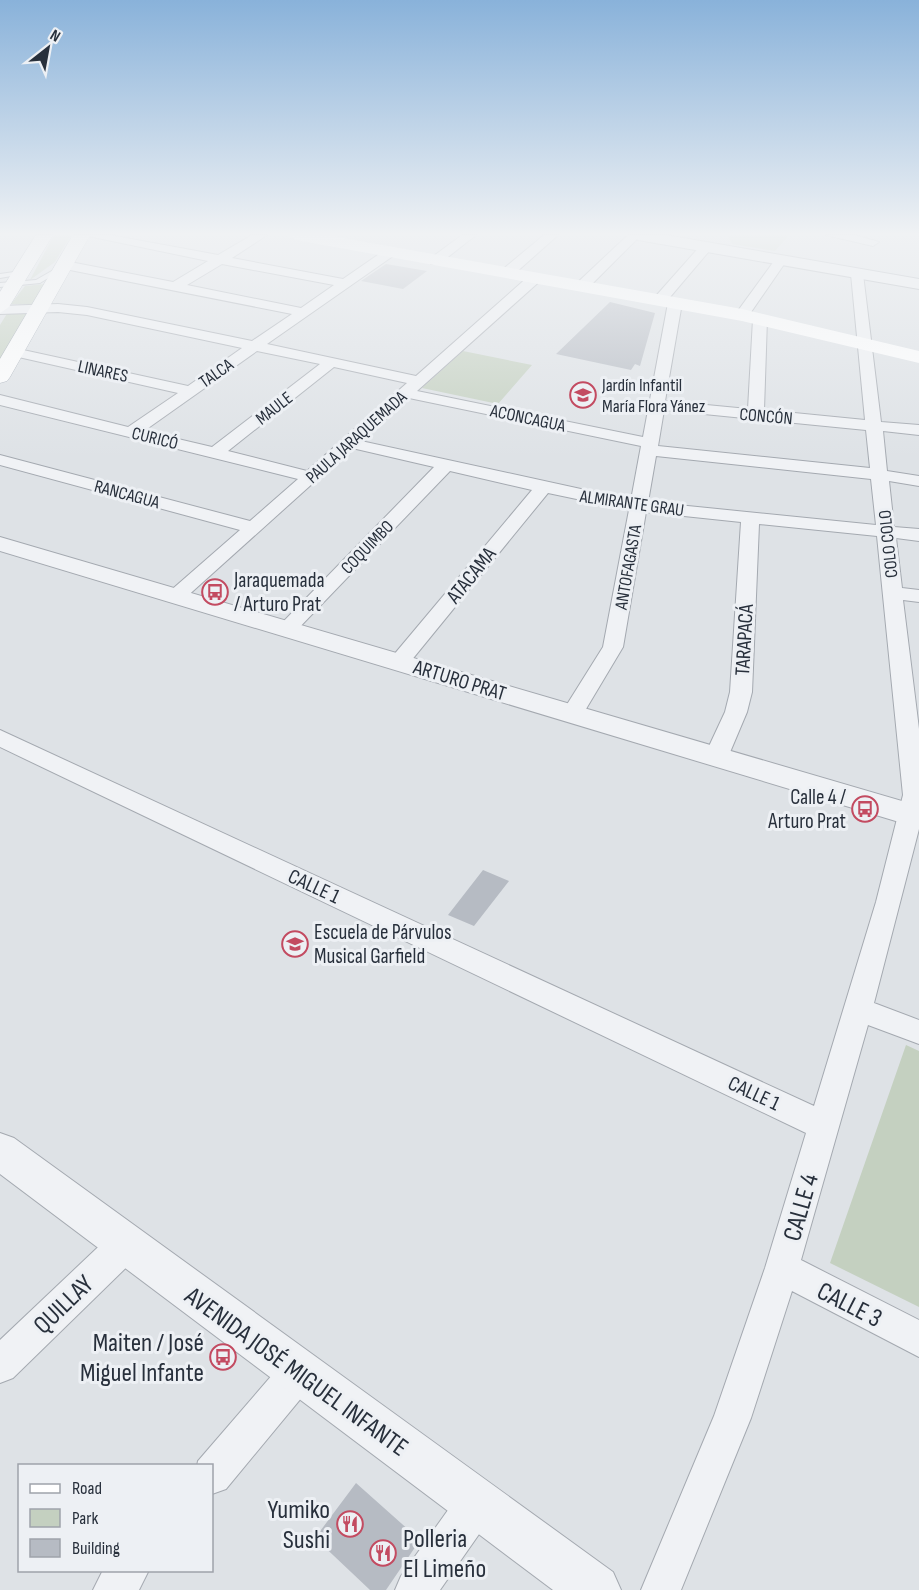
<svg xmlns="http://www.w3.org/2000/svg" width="919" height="1590" font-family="'Sofia Sans Condensed',sans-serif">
  <rect width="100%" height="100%" fill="#dee2e6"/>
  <path fill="#c4d0c0" d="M 54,235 L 71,235 L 55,262 L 30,280 Z
    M 731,235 L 789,235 L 775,251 L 732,244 L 729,238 Z
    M 44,284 L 33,304 L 11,304 L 25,286 Z
    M 8,312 L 28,312 L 0,360 L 0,325 Z
    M 463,351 L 532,365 L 498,404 L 422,388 Z
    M 906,1045 L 919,1051 L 919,1307 L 830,1263 Z"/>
  <path fill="#b6bbc3" d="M 386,264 L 427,271 L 403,289 L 361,281 Z
    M 610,302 L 655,313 L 640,366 L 635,364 L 631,370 L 556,354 Z
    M 483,870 L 509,881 L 474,926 L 448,915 Z
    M 356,1483 L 420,1540 L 386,1590 L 370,1590 L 315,1538 Z"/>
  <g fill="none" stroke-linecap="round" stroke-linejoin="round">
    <g stroke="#a4a9b0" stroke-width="2">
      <path id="service" d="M 64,264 L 67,266 L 66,267 L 40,283 L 0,287 L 0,283 L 36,280 Z
        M 21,271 L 24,273 L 23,274 L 0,278 L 0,274 Z"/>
    </g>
    <g stroke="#a4a9b0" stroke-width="2">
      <path id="minor" d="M 83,235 L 110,235 L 218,255 L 252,235 L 267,235 L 232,258 L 343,279 L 385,250 L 393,250 L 393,256 L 267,344 L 416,376 L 530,275 L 540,275 L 540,281 L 417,391 L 643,437 L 668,303 L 675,299 L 682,303 L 665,401 L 748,409 L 753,319 L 760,315 L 767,319 L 764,410 L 865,420 L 851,274 L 857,270 L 863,274 L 881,422 L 919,425 L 919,435 L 883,431 L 887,471 L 919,476 L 919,486 L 889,481 L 894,527 L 919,529 L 919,541 L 896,538 L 902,588 L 919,590 L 919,602 L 903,600 L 919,729 L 919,829 L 874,1003 L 919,1020 L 919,1044 L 868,1025 L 801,1260 L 919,1320 L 919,1357 L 792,1291 L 751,1418 L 681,1590 L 641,1590 L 714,1416 L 765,1268 L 806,1133 L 0,747 L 0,730 L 814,1106 L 876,902 L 903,795 L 877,536 L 759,524 L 752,692 L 747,712 L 728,757 L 724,763 L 716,765 L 708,763 L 704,757 L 725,712 L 730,692 L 741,522 L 646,512 L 623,647 L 580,719 L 572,721 L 564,719 L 561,714 L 603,647 L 629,510 L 548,493 L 406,667 L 392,667 L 388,662 L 392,657 L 532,490 L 450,471 L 294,633 L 280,633 L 277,629 L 280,625 L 434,467 L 352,448 L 183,600 L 169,600 L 166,596 L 169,592 L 240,530 L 0,465 L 0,455 L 250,521 L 298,479 L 0,405 L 0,395 L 128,427 L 178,393 L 14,356 L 7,352 L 14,348 L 188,386 L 242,348 L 87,315 L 58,312 L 0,314 L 0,306 L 58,304 L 87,307 L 252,341 L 292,314 L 60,268 L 60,262 L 65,261 L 173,282 L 208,261 ZM 222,264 L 334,285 L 301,308 L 187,285 ZM 257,351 L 320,364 L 212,447 L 144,431 ZM 334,367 L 407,383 L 307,471 L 228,451 ZM 409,398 L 641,446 L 631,500 L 361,441 ZM 664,410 L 866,430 L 870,468 L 658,446 ZM 656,456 L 871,479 L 876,525 L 648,502 Z
        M 462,235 L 476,235 L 439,264 L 431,264 L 431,258 Z
        M 544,235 L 558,235 L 512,276 L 502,276 L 502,270 Z
        M 628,235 L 641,235 L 587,289 L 577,289 L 577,283 Z
        M 826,235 L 855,235 L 879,242 L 873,246 Z
        M 706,243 L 712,247 L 710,250 L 665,303 L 655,303 L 655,297 L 702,244 Z
        M 781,256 L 787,260 L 747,318 L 737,318 L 737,312 L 777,257 Z
        M 126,1228 L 138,1232 L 143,1244 L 138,1256 L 13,1378 L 0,1383 L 0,1340 L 114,1232 Z
        M 299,1354 L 312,1359 L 317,1372 L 312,1385 L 226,1489 L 212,1494 L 212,1466 L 197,1466 L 198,1461 L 286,1359 Z
        M 477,1483 L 491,1489 L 497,1503 L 491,1517 L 440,1590 L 395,1590 L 401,1576 L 463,1489 Z
        M 103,1570 L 149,1570 L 139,1590 L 93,1590 Z"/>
    </g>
    <g stroke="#a4a9b0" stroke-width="2">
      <path id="tertiary" d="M 631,235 L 666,235 L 919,279 L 919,289 L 638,240 Z
        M 0,537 L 919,806 L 919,828 L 0,551 Z
        M 0,1133 L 14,1138 L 613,1572 L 621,1590 L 553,1590 L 0,1174 Z"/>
    </g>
    <g stroke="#9ea6b1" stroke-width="1">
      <path id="primary" d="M 36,235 L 53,235 L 9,307 L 0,313 L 0,292 Z
        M 73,235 L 90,235 L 10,377 L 7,381 L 0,383 L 0,359 Z"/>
    </g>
    <use href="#service" fill="#f0f2f5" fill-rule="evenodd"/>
    <use href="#minor" fill="#f0f2f5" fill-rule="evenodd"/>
    <use href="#tertiary" fill="#f0f2f5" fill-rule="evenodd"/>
    <path fill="#fff" fill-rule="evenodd" d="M 288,235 L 326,235 L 742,309 L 919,351 L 919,363 L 742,321 L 296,240 Z"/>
    <use href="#primary" fill="#fff" fill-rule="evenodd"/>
  </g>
  <linearGradient id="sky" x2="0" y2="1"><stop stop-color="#89b2da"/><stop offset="0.51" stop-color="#f0f2f4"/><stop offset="1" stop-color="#f0f2f4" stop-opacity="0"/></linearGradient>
  <rect width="919" height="458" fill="url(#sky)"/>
  <defs>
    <g id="school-ring" transform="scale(1.35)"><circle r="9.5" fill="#edf0f4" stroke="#c34b61" stroke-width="1.5"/><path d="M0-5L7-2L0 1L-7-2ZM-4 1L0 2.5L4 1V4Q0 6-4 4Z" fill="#c34b61"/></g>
    <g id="bus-ring" transform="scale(1.35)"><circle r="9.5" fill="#edf0f4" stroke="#c34b61" stroke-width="1.5"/><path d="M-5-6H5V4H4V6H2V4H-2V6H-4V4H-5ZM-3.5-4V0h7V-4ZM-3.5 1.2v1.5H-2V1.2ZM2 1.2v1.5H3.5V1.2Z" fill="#c34b61"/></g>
    <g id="restaurant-ring" transform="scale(1.35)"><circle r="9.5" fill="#edf0f4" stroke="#c34b61" stroke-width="1.5"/><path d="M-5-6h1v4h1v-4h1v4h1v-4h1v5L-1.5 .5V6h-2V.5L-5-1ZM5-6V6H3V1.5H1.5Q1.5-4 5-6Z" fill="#c34b61"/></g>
  </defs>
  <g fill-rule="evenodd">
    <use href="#school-ring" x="583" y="395"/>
    <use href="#bus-ring" x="215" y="592"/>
    <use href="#bus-ring" x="865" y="809"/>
    <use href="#school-ring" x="295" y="944"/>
    <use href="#bus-ring" x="223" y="1357"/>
    <use href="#restaurant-ring" x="350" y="1524"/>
    <use href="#restaurant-ring" x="383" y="1553"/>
  </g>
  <g text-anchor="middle" stroke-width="6" stroke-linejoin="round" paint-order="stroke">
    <g font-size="18" fill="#28303c" stroke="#edf0f4">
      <text transform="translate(103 371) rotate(12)" y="6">LINARES</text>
      <text transform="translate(216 373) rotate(-35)" y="6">TALCA</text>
      <text transform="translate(274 408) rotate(-38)" y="6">MAULE</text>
      <text transform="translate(766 416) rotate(5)" y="6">CONCÓN</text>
      <text transform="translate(528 418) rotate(12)" y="6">ACONCAGUA</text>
      <text transform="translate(356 437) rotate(-42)" y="6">PAULA JARAQUEMADA</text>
      <text transform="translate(155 438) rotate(14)" y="6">CURICÓ</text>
      <text transform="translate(127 494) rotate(15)" y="6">RANCAGUA</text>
      <text transform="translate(632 503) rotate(8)" y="6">ALMIRANTE GRAU</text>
      <text transform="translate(888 544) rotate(-96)" y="6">COLO COLO</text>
      <text transform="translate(367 547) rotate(-46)" y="6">COQUIMBO</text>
      <text transform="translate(628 567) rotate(-80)" y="6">ANTOFAGASTA</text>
    </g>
    <g font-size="18" fill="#28303c" stroke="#edf0f4" text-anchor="start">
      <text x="602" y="391">Jardín Infantil<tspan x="602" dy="21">María Flora Yánez</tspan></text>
    </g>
    <g font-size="21" fill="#28303c" stroke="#edf0f4">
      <text transform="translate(471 575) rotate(-51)" y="7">ATACAMA</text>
      <text transform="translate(744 640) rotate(-87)" y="7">TARAPACÁ</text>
      <text transform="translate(460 680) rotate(17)" y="7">ARTURO PRAT</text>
      <text transform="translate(314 886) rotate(25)" y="7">CALLE 1</text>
      <text transform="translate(754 1093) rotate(25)" y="7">CALLE 1</text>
    </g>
    <g font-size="21" fill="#28303c" stroke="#edf0f4" text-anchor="start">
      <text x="234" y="587">Jaraquemada<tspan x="234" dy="24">/ Arturo Prat</tspan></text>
      <text x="846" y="804" text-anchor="end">Calle 4 /<tspan x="846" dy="24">Arturo Prat</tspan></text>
      <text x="314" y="939">Escuela de Párvulos<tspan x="314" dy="24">Musical Garfield</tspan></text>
    </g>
    <g font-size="26" fill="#28303c" stroke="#edf0f4">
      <text transform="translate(800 1207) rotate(-74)" y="9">CALLE 4</text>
      <text transform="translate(63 1304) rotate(-44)" y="9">QUILLAY</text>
      <text transform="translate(850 1304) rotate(27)" y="9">CALLE 3</text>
      <text transform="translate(297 1371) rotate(36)" y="9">AVENIDA JOSÉ MIGUEL INFANTE</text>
    </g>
    <g font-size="26" fill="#28303c" stroke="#edf0f4" text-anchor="end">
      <text x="204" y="1351">Maiten / José<tspan x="204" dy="30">Miguel Infante</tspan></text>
      <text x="330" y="1518">Yumiko<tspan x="330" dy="30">Sushi</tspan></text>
      <text x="403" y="1547" text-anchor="start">Polleria<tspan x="403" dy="30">El Limeño</tspan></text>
    </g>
  </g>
  <rect x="18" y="1464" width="195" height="108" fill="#edf0f4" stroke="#9ea3aa" stroke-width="1.5"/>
  <rect x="30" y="1484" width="30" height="9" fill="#ffffff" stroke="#9ea3aa" stroke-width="1.5"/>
  <text x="72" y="1494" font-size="18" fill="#28303c">Road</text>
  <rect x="30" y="1509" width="30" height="18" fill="#c4d0c0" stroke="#9ea3aa" stroke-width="1.5"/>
  <text x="72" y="1524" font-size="18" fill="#28303c">Park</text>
  <rect x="30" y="1539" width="30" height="18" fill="#b6bbc3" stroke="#9ea3aa" stroke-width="1.5"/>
  <text x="72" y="1554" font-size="18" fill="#28303c">Building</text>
  <g transform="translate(48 48) rotate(31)" stroke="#edf0f4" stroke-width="4.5" paint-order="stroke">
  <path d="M0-4.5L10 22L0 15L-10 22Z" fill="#28303c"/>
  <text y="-9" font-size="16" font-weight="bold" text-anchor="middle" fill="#28303c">N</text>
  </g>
</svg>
